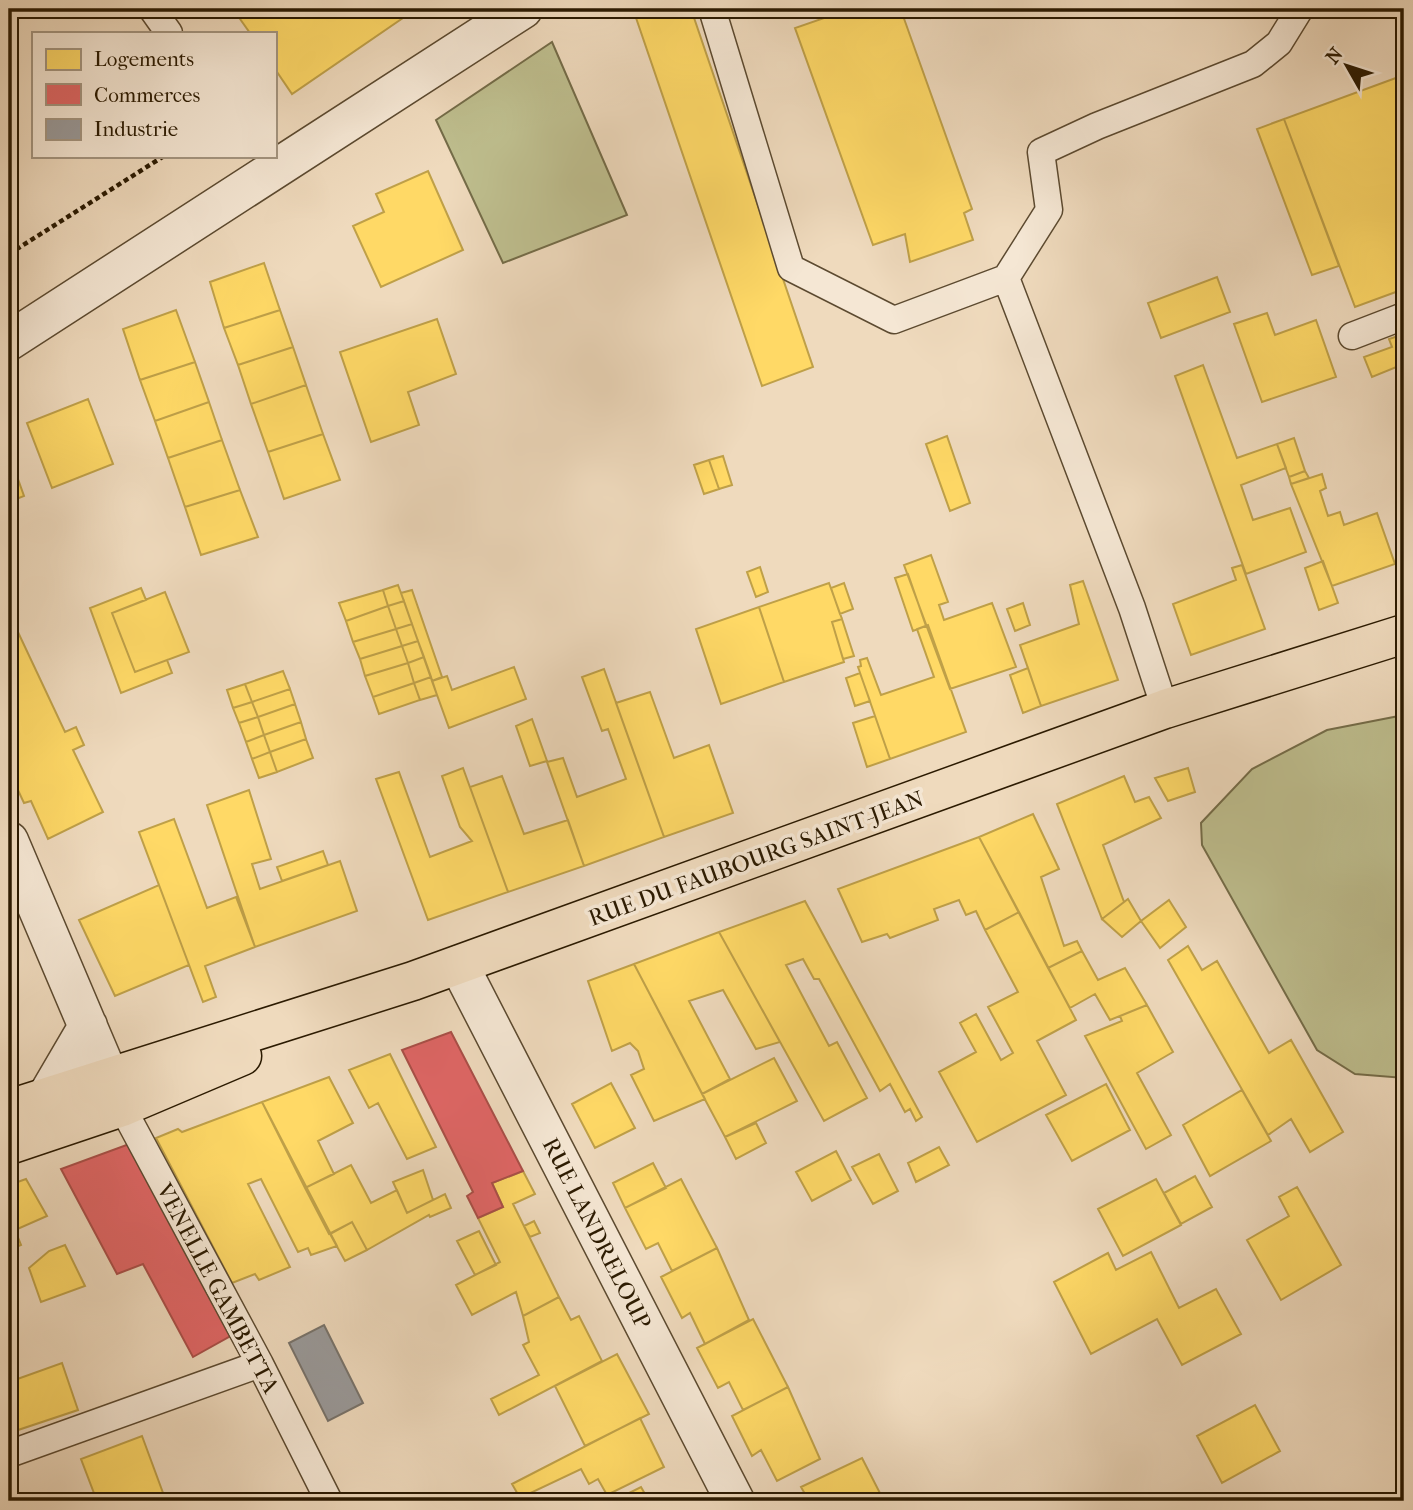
<svg xmlns="http://www.w3.org/2000/svg" width="1413" height="1510" font-family="'IM FELL French Canon',serif">
  <rect width="100%" height="100%" fill="#efdabd"/>
  <filter id="stains"><feTurbulence type="fractalNoise" baseFrequency=".00286" numOctaves="4"/><feColorMatrix values="0 0 0 0 .2 0 0 0 0 .09 0 0 0 0 .02 0 0 0 .5 -.17"/></filter>
  <radialGradient id="worn" r=".72"><stop offset=".6" stop-color="#630" stop-opacity="0"/><stop offset="1" stop-color="#630" stop-opacity=".3"/></radialGradient>
  <path fill="#bebe8e" stroke="#746c48" stroke-width="2" d="M 552,42 L 627,215 L 503,263 L 436,120 Z
    M 1404,715 L 1404,1078 L 1355,1074 L 1317,1050 L 1202,845 L 1201,823 L 1252,769 L 1327,730 Z"/>
  <path fill="#ffd966" stroke="#bfa048" stroke-width="2" d="M 233,9 L 416,9 L 292,94 L 275,69 L 275,33 L 250,33 Z
    M 633,9 L 691,9 L 813,367 L 762,386 Z
    M 850,9 L 914,9 L 902,13 L 972,209 L 964,213 L 973,240 L 910,262 L 905,234 L 873,245 L 795,28 Z
    M 927,9 L 956,9 L 931,18 Z
    M 1404,75 L 1404,289 L 1355,307 L 1284,119 Z
    M 1284,119 L 1339,266 L 1312,275 L 1257,129 Z
    M 428,171 L 463,250 L 381,287 L 353,226 L 384,212 L 376,194 Z
    M 264,263 L 280,310 L 224,328 L 210,282 Z
    M 1217,277 L 1230,312 L 1161,338 L 1148,303 Z
    M 176,310 L 195,362 L 140,380 L 123,329 Z
    M 280,310 L 293,347 L 238,365 L 224,328 Z
    M 1267,313 L 1275,335 L 1316,320 L 1336,377 L 1262,402 L 1234,324 Z
    M 437,319 L 456,374 L 408,392 L 419,425 L 371,442 L 340,352 Z
    M 1404,334 L 1404,359 L 1397,361 L 1399,366 L 1372,377 L 1364,357 L 1392,347 L 1389,339 Z
    M 293,347 L 306,385 L 251,404 L 238,365 Z
    M 195,362 L 209,402 L 155,421 L 140,380 Z
    M 1203,365 L 1237,458 L 1277,444 L 1286,468 L 1241,485 L 1253,520 L 1290,508 L 1306,552 L 1246,574 L 1175,376 Z
    M 306,385 L 323,434 L 268,452 L 251,404 Z
    M 88,399 L 113,464 L 52,488 L 27,423 Z
    M 209,402 L 222,440 L 168,458 L 155,421 Z
    M 323,434 L 340,480 L 284,499 L 268,452 Z
    M 947,436 L 970,503 L 950,511 L 926,444 Z
    M 1294,438 L 1305,471 L 1289,477 L 1277,444 Z
    M 222,440 L 240,490 L 185,507 L 168,458 Z
    M 9,454 L 24,496 L 9,502 Z
    M 723,456 L 732,485 L 719,489 L 709,460 Z
    M 709,460 L 719,489 L 704,494 L 694,465 Z
    M 1305,471 L 1309,478 L 1291,484 L 1289,477 Z
    M 1322,474 L 1326,488 L 1320,491 L 1328,516 L 1340,512 L 1344,525 L 1377,513 L 1395,564 L 1332,586 L 1291,484 Z
    M 240,490 L 258,537 L 201,555 L 185,507 Z
    M 931,555 L 948,602 L 939,605 L 944,620 L 992,603 L 1016,667 L 950,689 L 904,565 Z
    M 1323,561 L 1338,603 L 1319,610 L 1305,568 Z
    M 1242,565 L 1265,629 L 1191,655 L 1173,604 L 1236,580 L 1232,568 Z
    M 760,567 L 768,592 L 756,597 L 747,572 Z
    M 908,574 L 926,626 L 913,631 L 895,578 Z
    M 1083,581 L 1118,680 L 1041,706 L 1020,645 L 1079,624 L 1070,585 Z
    M 829,583 L 842,619 L 832,622 L 844,662 L 784,682 L 759,607 Z
    M 844,583 L 853,609 L 840,614 L 831,588 Z
    M 398,585 L 404,601 L 388,606 L 383,590 Z
    M 141,588 L 146,600 L 112,613 L 135,672 L 167,660 L 172,673 L 121,693 L 90,608 Z
    M 383,590 L 388,606 L 346,621 L 339,603 Z
    M 412,590 L 442,677 L 432,681 L 401,593 Z
    M 165,592 L 189,652 L 135,672 L 112,613 Z
    M 404,601 L 412,624 L 396,629 L 388,606 Z
    M 1023,603 L 1030,625 L 1015,631 L 1007,609 Z
    M 388,606 L 396,629 L 353,642 L 346,621 Z
    M 759,607 L 784,682 L 721,704 L 696,629 Z
    M 9,613 L 65,732 L 76,727 L 84,745 L 73,750 L 103,812 L 48,839 L 31,801 L 24,803 L 9,771 Z
    M 842,619 L 854,656 L 843,659 L 832,622 Z
    M 412,624 L 418,641 L 402,646 L 396,629 Z
    M 928,625 L 966,732 L 890,759 L 858,667 L 861,666 L 860,660 L 867,658 L 881,695 L 934,677 L 917,629 Z
    M 396,629 L 402,646 L 360,659 L 353,642 Z
    M 418,641 L 424,657 L 408,663 L 402,646 Z
    M 402,646 L 408,663 L 365,676 L 360,659 Z
    M 424,657 L 431,677 L 414,683 L 408,663 Z
    M 408,663 L 414,683 L 373,697 L 365,676 Z
    M 514,667 L 526,699 L 449,728 L 432,681 L 447,676 L 452,690 Z
    M 1028,668 L 1041,706 L 1023,713 L 1010,675 Z
    M 604,669 L 664,837 L 584,866 L 547,762 L 563,758 L 577,797 L 626,779 L 608,729 L 602,731 L 582,677 Z
    M 283,671 L 290,689 L 252,702 L 245,684 Z
    M 860,673 L 870,701 L 855,706 L 846,678 Z
    M 431,677 L 437,695 L 420,700 L 414,683 Z
    M 414,683 L 420,700 L 379,714 L 373,697 Z
    M 245,684 L 252,702 L 233,708 L 227,690 Z
    M 290,689 L 295,704 L 258,717 L 252,702 Z
    M 650,692 L 674,758 L 709,745 L 733,813 L 664,837 L 616,703 Z
    M 252,702 L 258,717 L 239,723 L 233,708 Z
    M 295,704 L 301,722 L 264,735 L 258,717 Z
    M 875,716 L 890,759 L 867,767 L 853,723 Z
    M 258,717 L 264,735 L 246,742 L 239,723 Z
    M 532,719 L 547,761 L 530,766 L 516,726 Z
    M 301,722 L 306,739 L 270,752 L 264,735 Z
    M 264,735 L 270,752 L 252,759 L 246,742 Z
    M 306,739 L 313,758 L 277,772 L 270,752 Z
    M 270,752 L 277,772 L 259,778 L 252,759 Z
    M 463,768 L 508,892 L 428,920 L 376,779 L 399,772 L 430,857 L 472,841 L 460,827 L 442,776 Z
    M 1188,768 L 1195,792 L 1168,801 L 1155,778 Z
    M 502,776 L 524,834 L 568,820 L 584,866 L 508,892 L 470,787 Z
    M 1124,776 L 1135,802 L 1149,797 L 1161,818 L 1103,845 L 1124,902 L 1102,919 L 1057,804 Z
    M 249,790 L 271,859 L 252,864 L 260,889 L 340,861 L 357,911 L 255,947 L 207,805 Z
    M 1033,814 L 1059,869 L 1041,877 L 1064,946 L 1077,941 L 1082,951 L 1048,968 L 979,837 Z
    M 174,819 L 207,908 L 236,897 L 255,947 L 205,966 L 216,997 L 203,1002 L 139,832 Z
    M 979,837 L 1019,912 L 985,930 L 976,911 L 966,915 L 959,900 L 934,909 L 938,920 L 890,938 L 887,934 L 862,942 L 838,889 Z
    M 323,851 L 328,865 L 282,881 L 277,867 Z
    M 159,885 L 189,965 L 115,996 L 79,920 Z
    M 1128,899 L 1141,921 L 1122,937 L 1102,919 Z
    M 1169,900 L 1186,927 L 1160,948 L 1141,921 Z
    M 805,901 L 922,1117 L 916,1121 L 910,1109 L 905,1112 L 890,1084 L 880,1091 L 819,979 L 814,979 L 803,959 L 786,965 L 829,1046 L 837,1042 L 867,1098 L 824,1121 L 719,932 Z
    M 1019,912 L 1076,1020 L 1037,1041 L 1066,1095 L 977,1142 L 939,1072 L 976,1052 L 960,1023 L 976,1014 L 1001,1060 L 1013,1053 L 988,1007 L 1018,992 L 985,930 Z
    M 719,932 L 780,1042 L 756,1049 L 723,990 L 689,1001 L 730,1079 L 702,1094 L 634,964 Z
    M 1188,946 L 1202,970 L 1217,961 L 1269,1053 L 1291,1040 L 1343,1132 L 1310,1152 L 1291,1119 L 1268,1135 L 1168,960 Z
    M 1082,951 L 1098,980 L 1125,968 L 1147,1005 L 1110,1020 L 1095,994 L 1070,1008 L 1048,968 Z
    M 634,964 L 705,1099 L 654,1121 L 631,1075 L 644,1069 L 638,1051 L 630,1043 L 612,1051 L 588,981 Z
    M 1147,1005 L 1173,1052 L 1137,1073 L 1171,1135 L 1146,1149 L 1085,1036 L 1122,1021 L 1120,1016 Z
    M 390,1054 L 436,1147 L 407,1159 L 378,1103 L 369,1108 L 349,1070 Z
    M 774,1058 L 797,1101 L 725,1137 L 702,1094 Z
    M 329,1077 L 353,1123 L 318,1141 L 334,1174 L 305,1188 L 262,1102 Z
    M 611,1083 L 635,1128 L 595,1148 L 572,1104 Z
    M 1106,1084 L 1130,1130 L 1072,1161 L 1046,1115 Z
    M 1242,1090 L 1271,1141 L 1210,1176 L 1183,1125 Z
    M 262,1102 L 337,1246 L 311,1255 L 308,1248 L 298,1252 L 261,1179 L 248,1184 L 290,1267 L 259,1280 L 255,1274 L 232,1283 L 156,1138 L 178,1129 L 182,1132 Z
    M 756,1123 L 766,1143 L 736,1159 L 725,1137 Z
    M 939,1147 L 949,1165 L 916,1182 L 908,1163 Z
    M 836,1151 L 851,1180 L 812,1201 L 796,1172 Z
    M 879,1154 L 898,1191 L 873,1204 L 852,1167 Z
    M 653,1163 L 666,1188 L 625,1208 L 613,1183 Z
    M 351,1165 L 371,1203 L 397,1190 L 407,1213 L 445,1194 L 451,1208 L 430,1217 L 429,1215 L 367,1250 L 352,1222 L 329,1234 L 305,1188 Z
    M 423,1170 L 433,1200 L 407,1213 L 393,1182 Z
    M 523,1171 L 535,1194 L 513,1204 L 559,1297 L 523,1316 L 516,1292 L 472,1315 L 456,1285 L 500,1262 L 478,1218 L 503,1207 L 492,1183 Z
    M 1195,1176 L 1212,1207 L 1181,1224 L 1164,1193 Z
    M 26,1179 L 47,1216 L 15,1230 L 21,1245 L 9,1250 L 9,1185 Z
    M 681,1179 L 717,1248 L 672,1271 L 658,1243 L 646,1249 L 625,1208 Z
    M 1156,1179 L 1181,1225 L 1123,1256 L 1098,1209 Z
    M 1297,1187 L 1341,1265 L 1281,1300 L 1247,1240 L 1289,1216 L 1279,1197 Z
    M 534,1221 L 540,1233 L 530,1237 L 524,1226 Z
    M 352,1222 L 367,1250 L 345,1261 L 330,1234 Z
    M 479,1231 L 496,1265 L 475,1275 L 457,1241 Z
    M 65,1245 L 85,1286 L 41,1302 L 29,1268 L 49,1251 Z
    M 717,1248 L 749,1320 L 705,1344 L 690,1313 L 682,1318 L 661,1277 Z
    M 1151,1252 L 1179,1308 L 1216,1289 L 1241,1334 L 1182,1365 L 1157,1319 L 1091,1354 L 1054,1282 L 1108,1253 L 1116,1270 Z
    M 559,1297 L 571,1320 L 579,1316 L 602,1361 L 499,1415 L 491,1399 L 539,1375 L 523,1345 L 529,1342 L 523,1316 Z
    M 753,1319 L 788,1387 L 743,1410 L 729,1382 L 718,1388 L 697,1348 Z
    M 617,1354 L 649,1414 L 585,1446 L 555,1386 Z
    M 62,1363 L 78,1410 L 9,1433 L 9,1382 Z
    M 788,1387 L 820,1459 L 777,1481 L 761,1450 L 752,1456 L 732,1416 Z
    M 1255,1405 L 1280,1451 L 1222,1483 L 1197,1436 Z
    M 640,1418 L 664,1467 L 607,1495 L 598,1479 L 589,1484 L 581,1469 L 520,1498 L 512,1484 Z
    M 142,1436 L 166,1501 L 97,1501 L 81,1459 Z
    M 862,1458 L 884,1501 L 809,1501 L 801,1487 Z
    M 641,1487 L 649,1501 L 613,1501 Z"/>
  <path fill="#e06666" stroke="#aa4f48" stroke-width="2" d="M 451,1032 L 523,1171 L 492,1183 L 503,1207 L 478,1218 L 467,1196 L 473,1192 L 402,1050 Z
    M 132,1143 L 234,1334 L 193,1357 L 143,1264 L 117,1274 L 61,1169 Z"/>
  <path fill="#999" stroke="#78736b" stroke-width="2" d="M 324,1325 L 363,1403 L 328,1421 L 289,1343 Z"/>
  <g fill="none" stroke-linecap="round" stroke-linejoin="round">
    <g stroke="#5c4a30" stroke-width="29">
      <path id="service" d="M 152,9 L 169,33
        M 712,9 L 791,268 L 894,320 L 1006,278
        M 1352,336 L 1404,316
        M 1165,709 L 1132,608 L 1006,278 L 1049,210 L 1041,152 L 1097,126 L 1253,64 L 1279,43 L 1300,9
        M 122,1107 L 260,1364 L 329,1501
        M 9,1454 L 260,1364"/>
    </g>
    <g stroke="#5c4a30" stroke-width="41">
      <path id="minor" d="M 9,341 L 523,9
        M 459,965 L 735,1501"/>
    </g>
    <g stroke="#5c4a30" stroke-width="41">
      <path id="tertiary" d="M 9,841 L 122,1107
        M 47,1096 L 88,1026"/>
    </g>
    <g stroke="#2b1a01" stroke-width="41">
      <path id="primary" d="M 9,1109 L 413,981 L 1165,709 L 1404,634
        M 9,1145 L 122,1107 L 242,1056"/>
    </g>
    <path stroke="#2b1a01" stroke-width="4.5" stroke-dasharray="5 3.5" stroke-linecap="butt" d="M 9,254 L 164,156"/>
    <use href="#service" stroke="#f5e7d4" stroke-width="26"/>
    <use href="#minor" stroke="#f5e7d4" stroke-width="38"/>
    <use href="#tertiary" stroke="#f5e7d4" stroke-width="38"/>
    <use href="#primary" stroke="#efdabd" stroke-width="38"/>
  </g>
  <g text-anchor="middle" stroke-width="7" stroke-linejoin="round" paint-order="stroke">
    <g font-size="23" fill="#2b1a01" stroke="#f5e7d4">
      <text transform="translate(756 858) rotate(-20)" y="8">RUE DU FAUBOURG SAINT-JEAN</text>
      <text transform="translate(597 1233) rotate(63)" y="8">RUE LANDRELOUP</text>
      <text transform="translate(218 1288) rotate(62)" y="8">VENELLE GAMBETTA</text>
    </g>
  </g>
  <rect width="1413" height="1510" fill="none" stroke="#efdabd" stroke-width="35"/>
  <rect x="10" y="10" width="1392" height="1489" fill="none" stroke="#2b1a01" stroke-width="3.5"/>
  <rect x="18" y="18" width="1378" height="1475" fill="none" stroke="#2b1a01" stroke-width="2"/>
  <rect x="32" y="32" width="245" height="126" fill="#f5e7d4" stroke="#a49580" stroke-width="2"/>
  <rect x="46" y="49" width="35" height="21" fill="#ffd966" stroke="#a49580" stroke-width="2"/>
  <text x="94" y="66" font-size="21" fill="#2b1a01">Logements</text>
  <rect x="46" y="84" width="35" height="21" fill="#e06666" stroke="#a49580" stroke-width="2"/>
  <text x="94" y="102" font-size="21" fill="#2b1a01">Commerces</text>
  <rect x="46" y="119" width="35" height="21" fill="#999999" stroke="#a49580" stroke-width="2"/>
  <text x="94" y="136" font-size="21" fill="#2b1a01">Industrie</text>
  <g transform="translate(1347 66) rotate(309)" stroke="#f5e7d4" stroke-width="5" paint-order="stroke">
  <path d="M0-5L12 26L0 18L-12 26Z" fill="#2b1a01"/>
  <text y="-10" font-size="19" font-weight="bold" text-anchor="middle" fill="#2b1a01">N</text>
  </g>
  <rect width="100%" height="100%" filter="url(#stains)"/>
  <rect width="100%" height="100%" fill="url(#worn)"/>
</svg>
